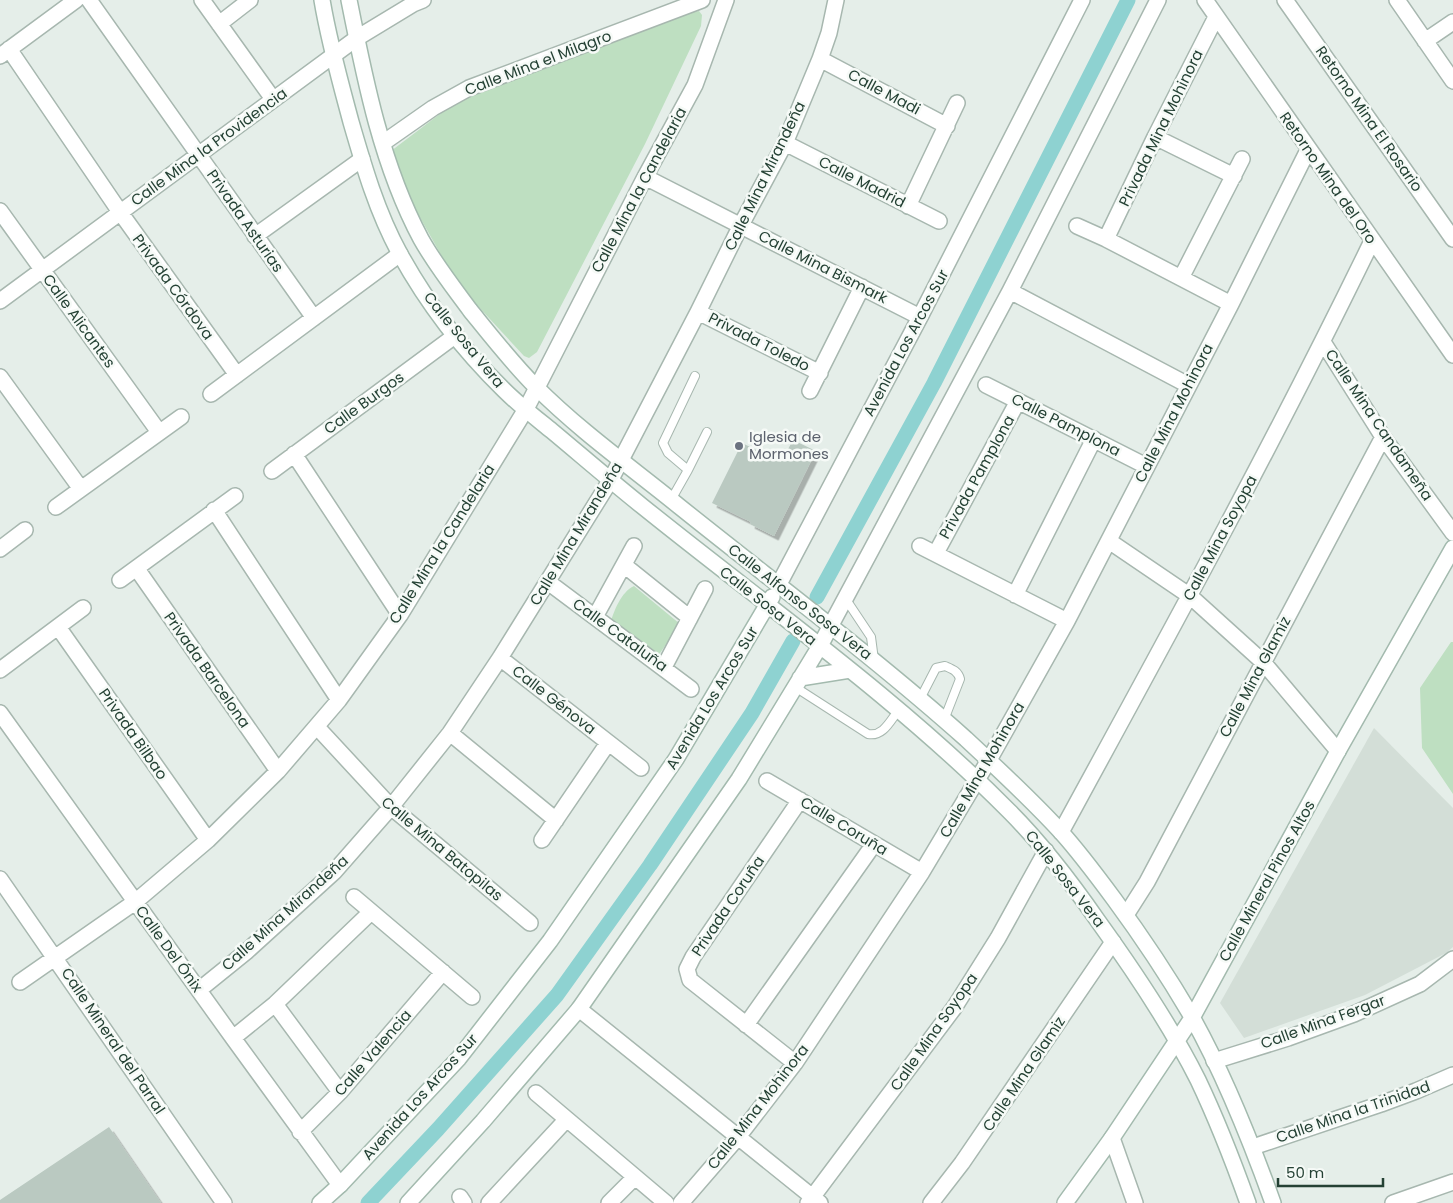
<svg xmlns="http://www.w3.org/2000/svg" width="1453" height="1203" font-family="Poppins,sans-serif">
  <defs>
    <filter id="shadow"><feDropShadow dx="4.5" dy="4.5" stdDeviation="0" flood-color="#0004"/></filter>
  </defs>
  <rect width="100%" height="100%" fill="#e5eee9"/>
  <path fill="#d3ded7" d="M 1374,728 L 1453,808 L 1453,947 L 1446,953 L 1365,995 L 1244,1038 L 1220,1003 Z"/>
  <path fill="#bedfc1" d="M 699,11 L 702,15 L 701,26 L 645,144 L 537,352 L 529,358 L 524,356 L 476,304 L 445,262 L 400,182 L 391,151 L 449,107 L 484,90 L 687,13 Z
    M 634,586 L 680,624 L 658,656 L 610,624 C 614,611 621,592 634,586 Z
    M 1451,642 L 1453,642 L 1453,794 L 1422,748 L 1420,688 Z"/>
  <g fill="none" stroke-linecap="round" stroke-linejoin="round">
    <path stroke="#8ed2d1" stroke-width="15" d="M 817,597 L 934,383 L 1128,0
      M 368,1203 L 438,1129 L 557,995 L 650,865 L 752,713 L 793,641"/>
  </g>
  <path fill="#bac9c1" filter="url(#shadow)" d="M 793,440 L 816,451 L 774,536 L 750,524 L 751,522 L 712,503 L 742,443 L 781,462 Z
    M 109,1127 L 161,1203 L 0,1203 L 0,1200 Z"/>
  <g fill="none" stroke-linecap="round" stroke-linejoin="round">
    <g stroke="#a7b7af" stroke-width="10">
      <path id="lane" d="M 688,470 L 707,432
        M 671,500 L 688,470 L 668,453 L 663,443 L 695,376
        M 845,598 L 871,637 L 874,660
        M 795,687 L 868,734 C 883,737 890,721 898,711
        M 920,699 L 936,668 L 945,666 C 952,669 958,671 960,679 L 944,720"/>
    </g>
    <g stroke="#a7b7af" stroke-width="18">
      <path id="street" d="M 89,0 L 314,318
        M 202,0 L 273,99
        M 1205,0 L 1453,355
        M 1285,0 L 1453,239
        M 1397,0 L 1453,81
        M 219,24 L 250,0
        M 1425,41 L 1453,22
        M 9,49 L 120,212 L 237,375
        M 0,56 L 76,0
        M 820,59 L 947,126
        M 1155,137 L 1234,176
        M 383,143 L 433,108 L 469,88 L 702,0
        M 785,143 L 939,221
        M 645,177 L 920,317
        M 908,206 L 957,103
        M 0,211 L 159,432
        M 1077,226 L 1106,239 L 1231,304
        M 255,236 L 362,159
        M 1106,239 L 1155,137 L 1216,17
        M 1181,278 L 1242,159
        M 1010,291 L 1188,385
        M 0,301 L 357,38 L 413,4 L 423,0
        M 698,312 L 820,373
        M 1323,342 L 1383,437 L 1453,533
        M 0,377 L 81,489
        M 986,385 L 1146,466
        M 810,391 L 862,287
        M 211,394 L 400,254
        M 294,454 L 400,615
        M 272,471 L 456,335
        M 56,507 L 181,417
        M 214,510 L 339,700
        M 1109,541 L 1190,596 L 1263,662 L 1338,751
        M 920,546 L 1067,621
        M 0,549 L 25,530
        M 936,553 L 1018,401
        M 624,565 L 690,618
        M 137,569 L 278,771
        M 120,580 L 235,496
        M 548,582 L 691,689
        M 779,584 L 920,317 L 1082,0
        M 1015,595 L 1094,439
        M 595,617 L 634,546
        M 831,625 L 1010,291 L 1158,0
        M 58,627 L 208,840
        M 500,658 L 641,768
        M 664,667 L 705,589
        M 0,670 L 83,608
        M 0,713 L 233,1038 L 340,1185
        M 317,727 L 391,807 L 530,923
        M 450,733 L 556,820
        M 767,781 L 922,872
        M 1061,832 C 1168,636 1275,441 1372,241
        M 542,840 L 608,743
        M 0,879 L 224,1203
        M 354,897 L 472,997
        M 1126,915 L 1147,882 L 1383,437
        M 20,982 L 135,902 L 208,840 L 278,771 L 339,700 L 400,615 L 526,409 L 645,177 L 695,85 L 726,0
        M 199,990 L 246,952 L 334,872 L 391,807 L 450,733 L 500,658 L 610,481 L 698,312 L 741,225 L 785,143 L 820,59 L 829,33 L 836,0
        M 275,1004 L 340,1092
        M 579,1009 L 820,1203
        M 746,1025 L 874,844
        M 233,1038 L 275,1004 L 371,912
        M 1214,1061 L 1288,1038 L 1354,1014 L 1420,984 L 1453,959
        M 795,1063 L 690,980 L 687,969 L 693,957 L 800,800
        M 536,1093 L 666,1203
        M 300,1132 L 340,1092 L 443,972
        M 1112,1138 L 1135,1203
        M 1253,1147 L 1381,1104 L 1416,1091 L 1453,1075
        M 460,1197 L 464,1203
        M 489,1203 L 566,1120
        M 609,1203 L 635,1177
        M 681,1203 L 738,1137 L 795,1063 L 922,872 L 989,760 L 1067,621 L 1231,304 L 1308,150
        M 808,1203 L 954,1008 L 998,938 L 1046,851
        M 931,1203 L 962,1163 L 1113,942
        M 1393,1203 L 1453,1182"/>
    </g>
    <g stroke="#a3baae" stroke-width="18">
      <path id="secondary" d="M 322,0 C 329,42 340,81 351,122 C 364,167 377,212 400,254 C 427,303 464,351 504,390 C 519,405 536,418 552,431 C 582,456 612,482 642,506 C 766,606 897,698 1009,811 C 1043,845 1071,882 1098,921 C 1134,971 1170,1024 1198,1080 C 1217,1120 1233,1161 1248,1203
        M 349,0 C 365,81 382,166 421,239 C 435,264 453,287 470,310 C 491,336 512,363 536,387 C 580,431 632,468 680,507 C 776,584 874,657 966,739 C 998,769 1031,799 1061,832 C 1080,853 1097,876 1114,899 C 1142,937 1168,976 1192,1017 C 1225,1076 1250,1139 1273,1203
        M 800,678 L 850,670
        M 320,1203 L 340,1185 L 459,1058 L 550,941 L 676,759 L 772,597
        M 408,1203 L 483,1121 L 579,1009 L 739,779 L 820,646 L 831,625
        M 1065,1203 L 1112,1138 L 1192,1018 L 1338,751 L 1453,548"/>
    </g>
    <use href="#lane" stroke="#fff" stroke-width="8"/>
    <use href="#street" stroke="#fff" stroke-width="15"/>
    <use href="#secondary" stroke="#fff" stroke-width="15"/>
  </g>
  <circle fill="#6b7280" stroke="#f6faf7" stroke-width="2" cx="739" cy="446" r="5"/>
  <g text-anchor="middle" stroke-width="5" stroke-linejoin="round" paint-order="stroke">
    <g font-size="15" fill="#244134" stroke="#f6faf7">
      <text transform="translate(538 63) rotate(-21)" y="5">Calle Mina el Milagro</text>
      <text transform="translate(884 92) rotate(28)" y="5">Calle Madi</text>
      <text transform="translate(1369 119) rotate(55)" y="5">Retorno Mina El Rosario</text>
      <text transform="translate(1161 128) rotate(-64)" y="5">Privada Mina Mohinora</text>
      <text transform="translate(209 147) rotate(-36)" y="5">Calle Mina la Providencia</text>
      <text transform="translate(765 176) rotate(-64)" y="5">Calle Mina Mirandeña</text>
      <text transform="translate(1328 178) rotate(55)" y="5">Retorno Mina del Oro</text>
      <text transform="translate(862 182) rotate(27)" y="5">Calle Madrid</text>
      <text transform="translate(639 190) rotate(-62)" y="5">Calle Mina la Candelaria</text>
      <text transform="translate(245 221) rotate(55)" y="5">Privada Asturias</text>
      <text transform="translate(823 267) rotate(27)" y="5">Calle Mina Bismark</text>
      <text transform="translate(173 287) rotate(54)" y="5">Privada Córdova</text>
      <text transform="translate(79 321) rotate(54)" y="5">Calle Alicantes</text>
      <text transform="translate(464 340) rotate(51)" y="5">Calle Sosa Vera</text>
      <text transform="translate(759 342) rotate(27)" y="5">Privada Toledo</text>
      <text transform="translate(906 343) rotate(-62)" y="5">Avenida Los Arcos Sur</text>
      <text transform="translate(364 403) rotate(-36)" y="5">Calle Burgos</text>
      <text transform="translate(1174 413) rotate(-63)" y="5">Calle Mina Mohinora</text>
      <text transform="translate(1066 425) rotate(27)" y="5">Calle Pamplona</text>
      <text transform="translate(1379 425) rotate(56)" y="5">Calle Mina Candameña</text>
      <text transform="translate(977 477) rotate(-61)" y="5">Privada Pamplona</text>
      <text transform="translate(576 534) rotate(-59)" y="5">Calle Mina Mirandeña</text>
      <text transform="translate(1220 538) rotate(-62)" y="5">Calle Mina Soyopa</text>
      <text transform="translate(442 544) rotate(-58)" y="5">Calle Mina la Candelaria</text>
      <text transform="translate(800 602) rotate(38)" y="5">Calle Alfonso Sosa Vera</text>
      <text transform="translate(768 606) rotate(38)" y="5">Calle Sosa Vera</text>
      <text transform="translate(620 635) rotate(36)" y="5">Calle Cataluña</text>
      <text transform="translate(207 670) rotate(55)" y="5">Privada Barcelona</text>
      <text transform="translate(1255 677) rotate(-62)" y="5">Calle Mina Glamiz</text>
      <text transform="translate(712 698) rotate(-59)" y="5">Avenida Los Arcos Sur</text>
      <text transform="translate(554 700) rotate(38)" y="5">Calle Génova</text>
      <text transform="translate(133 734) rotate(55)" y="5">Privada Bilbao</text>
      <text transform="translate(982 770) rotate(-60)" y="5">Calle Mina Mohinora</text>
      <text transform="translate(844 826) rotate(31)" y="5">Calle Coruña</text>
      <text transform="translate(442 849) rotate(40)" y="5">Calle Mina Batopilas</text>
      <text transform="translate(1065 879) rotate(52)" y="5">Calle Sosa Vera</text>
      <text transform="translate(1267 881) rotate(-61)" y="5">Calle Mineral Pinos Altos</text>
      <text transform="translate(728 906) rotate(-56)" y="5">Privada Coruña</text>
      <text transform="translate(285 913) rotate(-42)" y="5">Calle Mina Mirandeña</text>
      <text transform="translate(169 949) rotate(54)" y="5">Calle Del Ónix</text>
      <text transform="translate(1323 1022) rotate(-20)" y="5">Calle Mina Fergar</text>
      <text transform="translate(934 1032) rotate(-55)" y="5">Calle Mina Soyopa</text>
      <text transform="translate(113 1041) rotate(56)" y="5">Calle Mineral del Parral</text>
      <text transform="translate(373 1053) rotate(-49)" y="5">Calle Valencia</text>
      <text transform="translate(1024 1074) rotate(-56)" y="5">Calle Mina Glamiz</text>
      <text transform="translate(420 1097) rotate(-48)" y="5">Avenida Los Arcos Sur</text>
      <text transform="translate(758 1107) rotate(-52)" y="5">Calle Mina Mohinora</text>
      <text transform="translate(1353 1112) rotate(-19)" y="5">Calle Mina la Trinidad</text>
    </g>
    <g font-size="15" fill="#5b616d" stroke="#f6faf7" text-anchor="start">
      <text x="749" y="442">Iglesia de<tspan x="749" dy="17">Mormones</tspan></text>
    </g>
  </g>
  <path d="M1278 1178v8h105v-8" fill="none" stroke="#244134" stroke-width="2.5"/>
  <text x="1286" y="1178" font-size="15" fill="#244134" stroke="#f6faf7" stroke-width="4" paint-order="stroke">50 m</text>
</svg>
